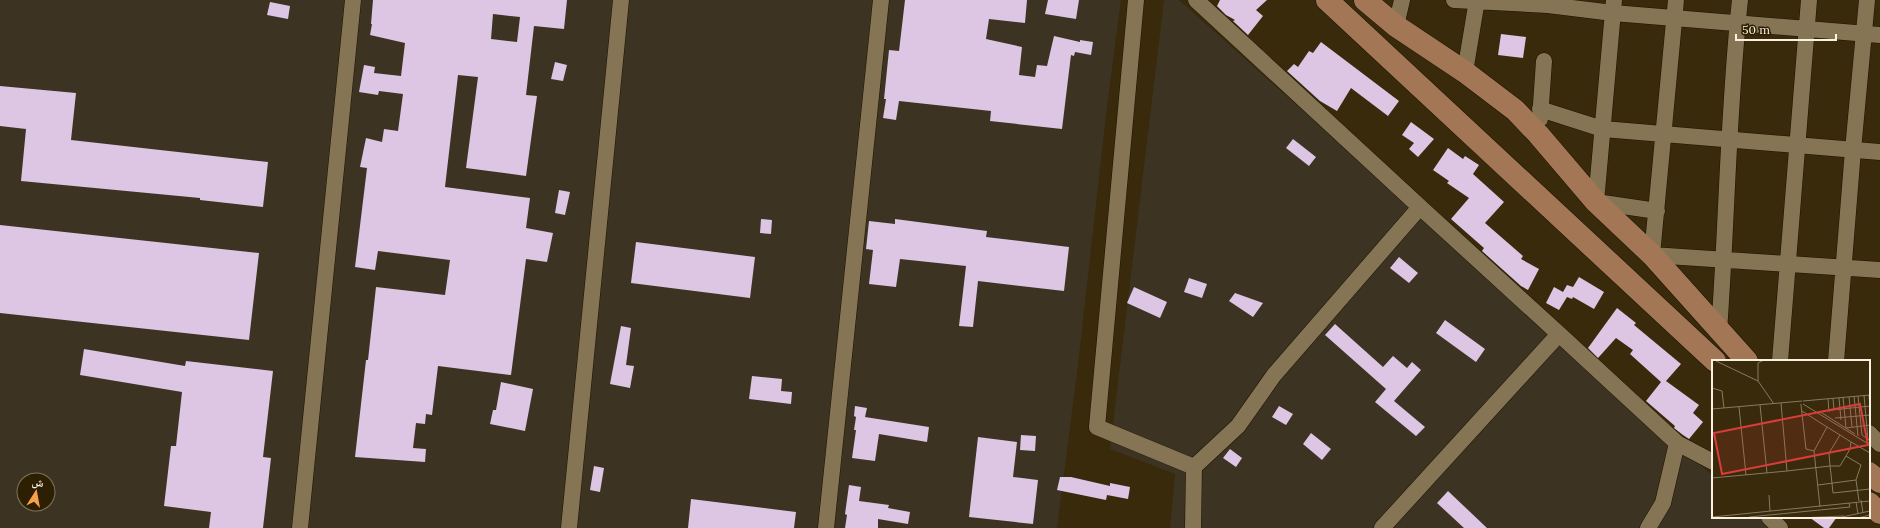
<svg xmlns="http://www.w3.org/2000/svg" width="1880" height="528" font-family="Lora,'Noto Naskh Arabic',serif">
  <rect width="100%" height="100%" fill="#382a0b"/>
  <path fill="#3c3322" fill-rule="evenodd" d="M 0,0 L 1121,0 L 1107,106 L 1078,365 L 1057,528 L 0,528 ZM 24,480 L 48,480 L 48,504 L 24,504 Z
    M 1164,0 L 1179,0 L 1713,476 L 1713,517 L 1760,517 L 1772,528 L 1170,528 L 1175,474 L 1110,449 Z"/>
  <path fill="#ddc5e4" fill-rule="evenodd" d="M 373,0 L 567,0 L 564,29 L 534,26 L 526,95 L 537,96 L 526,176 L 466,168 L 478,77 L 458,75 L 445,187 L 530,198 L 526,228 L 553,233 L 547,262 L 526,259 L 511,375 L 438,366 L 432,415 L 426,414 L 425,424 L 416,423 L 413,448 L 426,449 L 425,462 L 355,457 L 366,360 L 368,360 L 376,287 L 445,295 L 450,260 L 378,251 L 375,270 L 355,267 L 367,168 L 360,167 L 366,138 L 382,142 L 384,129 L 398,131 L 403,94 L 379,91 L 378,95 L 359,92 L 364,65 L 375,67 L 374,73 L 401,76 L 405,43 L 370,35 L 372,24 L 371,24 ZM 493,14 L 520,17 L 517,42 L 491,39 Z
    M 905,0 L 1027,0 L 1025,23 L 989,19 L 986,39 L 1022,47 L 1019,75 L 1035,77 L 1037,65 L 1047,66 L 1054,36 L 1080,42 L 1080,40 L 1093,42 L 1091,55 L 1075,52 L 1074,56 L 1071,55 L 1062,129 L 990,121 L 991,111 L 899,101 L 896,120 L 883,118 L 886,99 L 884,99 L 889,50 L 899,51 Z
    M 1048,0 L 1079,0 L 1076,19 L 1045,14 Z
    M 1220,0 L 1267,0 L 1256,10 L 1263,16 L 1248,35 L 1233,21 L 1235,20 L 1226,15 L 1217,6 Z
    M 270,2 L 290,6 L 288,19 L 267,15 Z
    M 1501,34 L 1526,37 L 1523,58 L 1498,55 Z
    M 1321,42 L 1399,101 L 1388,116 L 1351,88 L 1337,111 L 1320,101 L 1287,71 L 1294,64 L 1298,67 L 1309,51 L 1313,53 Z
    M 555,62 L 567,65 L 563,81 L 551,79 Z
    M 0,86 L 76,93 L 71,140 L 268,162 L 263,207 L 200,200 L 200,198 L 21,181 L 26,129 L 0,126 Z
    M 1411,122 L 1434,139 L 1418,157 L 1409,149 L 1414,143 L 1402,135 Z
    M 1293,139 L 1316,157 L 1309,166 L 1286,148 Z
    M 1448,148 L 1463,159 L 1465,156 L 1479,165 L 1473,174 L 1504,202 L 1485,223 L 1523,256 L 1521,259 L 1539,269 L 1528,290 L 1521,286 L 1482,251 L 1484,248 L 1451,219 L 1469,198 L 1447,183 L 1449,181 L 1433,170 Z
    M 559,190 L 570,192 L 565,215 L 555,213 Z
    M 761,219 L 772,220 L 771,234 L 760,233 Z
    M 895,219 L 987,231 L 986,237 L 1069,247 L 1064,291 L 978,281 L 973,327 L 959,326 L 966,266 L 900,259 L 896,287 L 869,284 L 873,250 L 866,249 L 869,221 L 895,224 Z
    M 0,225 L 259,253 L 249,340 L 0,313 Z
    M 636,242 L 755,257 L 750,298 L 631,283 Z
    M 1399,257 L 1418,273 L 1409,283 L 1390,268 Z
    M 1579,277 L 1604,292 L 1594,309 L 1573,297 L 1572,299 L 1567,297 L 1559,310 L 1546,303 L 1554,287 L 1563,292 L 1567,285 L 1573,287 Z
    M 1189,278 L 1207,284 L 1202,298 L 1184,292 Z
    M 1134,287 L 1167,302 L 1160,318 L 1127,303 Z
    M 1235,293 L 1263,303 L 1253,317 L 1229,301 Z
    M 1617,308 L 1636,323 L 1634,325 L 1681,364 L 1666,381 L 1699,405 L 1693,413 L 1703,422 L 1689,439 L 1683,435 L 1674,428 L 1675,426 L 1646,401 L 1661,382 L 1630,354 L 1633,350 L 1616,338 L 1598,358 L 1588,348 Z
    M 1445,320 L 1485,349 L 1476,362 L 1436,333 Z
    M 1335,324 L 1383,367 L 1393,356 L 1407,368 L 1412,362 L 1421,370 L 1394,401 L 1425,427 L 1416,436 L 1375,402 L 1386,389 L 1325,335 Z
    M 621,326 L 631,328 L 626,365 L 634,366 L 630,388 L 610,384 Z
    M 84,349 L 185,366 L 186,361 L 273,371 L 263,457 L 271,458 L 263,528 L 209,528 L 211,512 L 164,506 L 171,446 L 176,446 L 182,392 L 80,375 Z
    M 752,376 L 782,379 L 781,391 L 792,392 L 791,404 L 749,399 Z
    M 501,382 L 533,389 L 525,431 L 490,424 L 493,410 L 496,410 Z
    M 855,406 L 867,408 L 865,417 L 929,427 L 927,442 L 879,434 L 875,461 L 852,458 L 856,430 L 854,430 L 856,417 L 854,416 Z
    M 1279,406 L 1293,414 L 1286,425 L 1272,417 Z
    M 1311,433 L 1331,449 L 1322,460 L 1303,444 Z
    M 1021,435 L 1036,436 L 1035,451 L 1020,450 Z
    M 978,437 L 1017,442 L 1013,477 L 1038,480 L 1033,524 L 969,517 Z
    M 1230,449 L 1242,458 L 1236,467 L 1223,458 Z
    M 594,466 L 604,468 L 600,492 L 590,490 Z
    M 1060,477 L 1071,477 L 1110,486 L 1110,483 L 1130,487 L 1128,499 L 1107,495 L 1106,500 L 1057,490 Z
    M 849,485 L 861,487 L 859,501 L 889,505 L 888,508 L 910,512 L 908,524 L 878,519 L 878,528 L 845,528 L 847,515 L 845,514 Z
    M 1448,491 L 1487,528 L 1464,528 L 1437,503 Z
    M 691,499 L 796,512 L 794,528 L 688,528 Z
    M 1809,517 L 1837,517 L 1829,528 L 1824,528 Z"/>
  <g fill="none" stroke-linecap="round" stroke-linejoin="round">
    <g stroke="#1d1300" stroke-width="17">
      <path id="street" d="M 1136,0 L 1097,427 L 1194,467 L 1238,426 L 1274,375 L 1420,207 L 1196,0
        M 1454,0 L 1548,5 L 1613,13 L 1880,35
        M 1614,0 L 1596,202 L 1657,211
        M 1676,0 L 1652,255 L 1880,270
        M 1396,26 L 1402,0
        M 1465,72 L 1477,0
        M 1540,109 L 1603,129 L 1880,152
        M 1540,119 L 1544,61
        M 1420,207 L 1559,334
        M 1719,331 C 1727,221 1728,110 1740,0
        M 1780,361 L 1809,0
        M 1836,361 L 1853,150 L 1867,0
        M 1869,433 L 1880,444
        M 1677,443 L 1713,462
        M 1769,517 L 1780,528
        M 300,528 L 353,0
        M 569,528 L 621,0
        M 826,528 L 881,0
        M 1193,528 L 1194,467
        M 1382,528 L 1559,334 L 1677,443 L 1663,503 L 1648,528"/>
    </g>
    <g stroke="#1d1300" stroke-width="23">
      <path id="secondary" d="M 1327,0 L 1715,361
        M 1365,0 L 1396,26 L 1465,72 L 1515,110 L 1538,134 L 1596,202 L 1652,255 L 1747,361
        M 1869,473 L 1880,482
        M 1869,503 L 1880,513"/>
    </g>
    <use href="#street" stroke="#857555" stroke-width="16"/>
    <use href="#secondary" stroke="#a37656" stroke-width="22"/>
  </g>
  <g transform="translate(1712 360)">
    <rect width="158" height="158" fill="#382a0b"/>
    <path fill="none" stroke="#867a60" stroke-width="1" d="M 4,1 L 46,21 L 62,44M 46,21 L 46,3 L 52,0M 0,28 L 10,31 L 12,48M 152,35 L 156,80M 157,35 L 158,47M 142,36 L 146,76M 146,36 L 150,75 L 157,80M 131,37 L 134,68 L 158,65M 137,37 L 140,67M 121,38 L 122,50M 127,38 L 129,60M 116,39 L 117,52M 91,41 L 158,35M 89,44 L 89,45 L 94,89 L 102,91 L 115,67 L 90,51M 91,44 L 158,85M 48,45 L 55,113M 27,47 L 34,115M 0,49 L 90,41M 107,51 L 143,74M 111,51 L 158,46M 123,58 L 158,55M 115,67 L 128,75M 139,82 L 158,93M 102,91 L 108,147M 75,111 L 118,106 L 128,106 L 138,89 L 139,82 L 128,75 L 117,93 L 118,106 L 119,114 L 121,133 L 158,129M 0,118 L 75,111 L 69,43M 144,120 L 147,141M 106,125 L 144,120 L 149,105 L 134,96M 57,135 L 58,151M 149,140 L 151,153M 144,142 L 146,154M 0,157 L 158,141M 37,157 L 138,147 L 137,143M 130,157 L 158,151M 85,158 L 132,156M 146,158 L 158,155"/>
    <path fill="#da3c3a" fill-opacity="0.15" stroke="#da3c3a" stroke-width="2" d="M 148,44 L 156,85 L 10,114 L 2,73 Z"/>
    <rect width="158" height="158" fill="none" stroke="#faf1e0" stroke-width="2"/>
  </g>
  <g transform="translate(36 492) rotate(11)"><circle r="19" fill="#2d2002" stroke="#7f745b"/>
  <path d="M0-3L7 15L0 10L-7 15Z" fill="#f8a14a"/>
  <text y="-6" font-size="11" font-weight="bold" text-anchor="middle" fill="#faf1e0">ش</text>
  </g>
  <path d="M1736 34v6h100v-6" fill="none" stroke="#faf1e0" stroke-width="2"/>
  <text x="1742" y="34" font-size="12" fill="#faf1e0" stroke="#2d2002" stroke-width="3" paint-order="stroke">50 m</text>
</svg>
